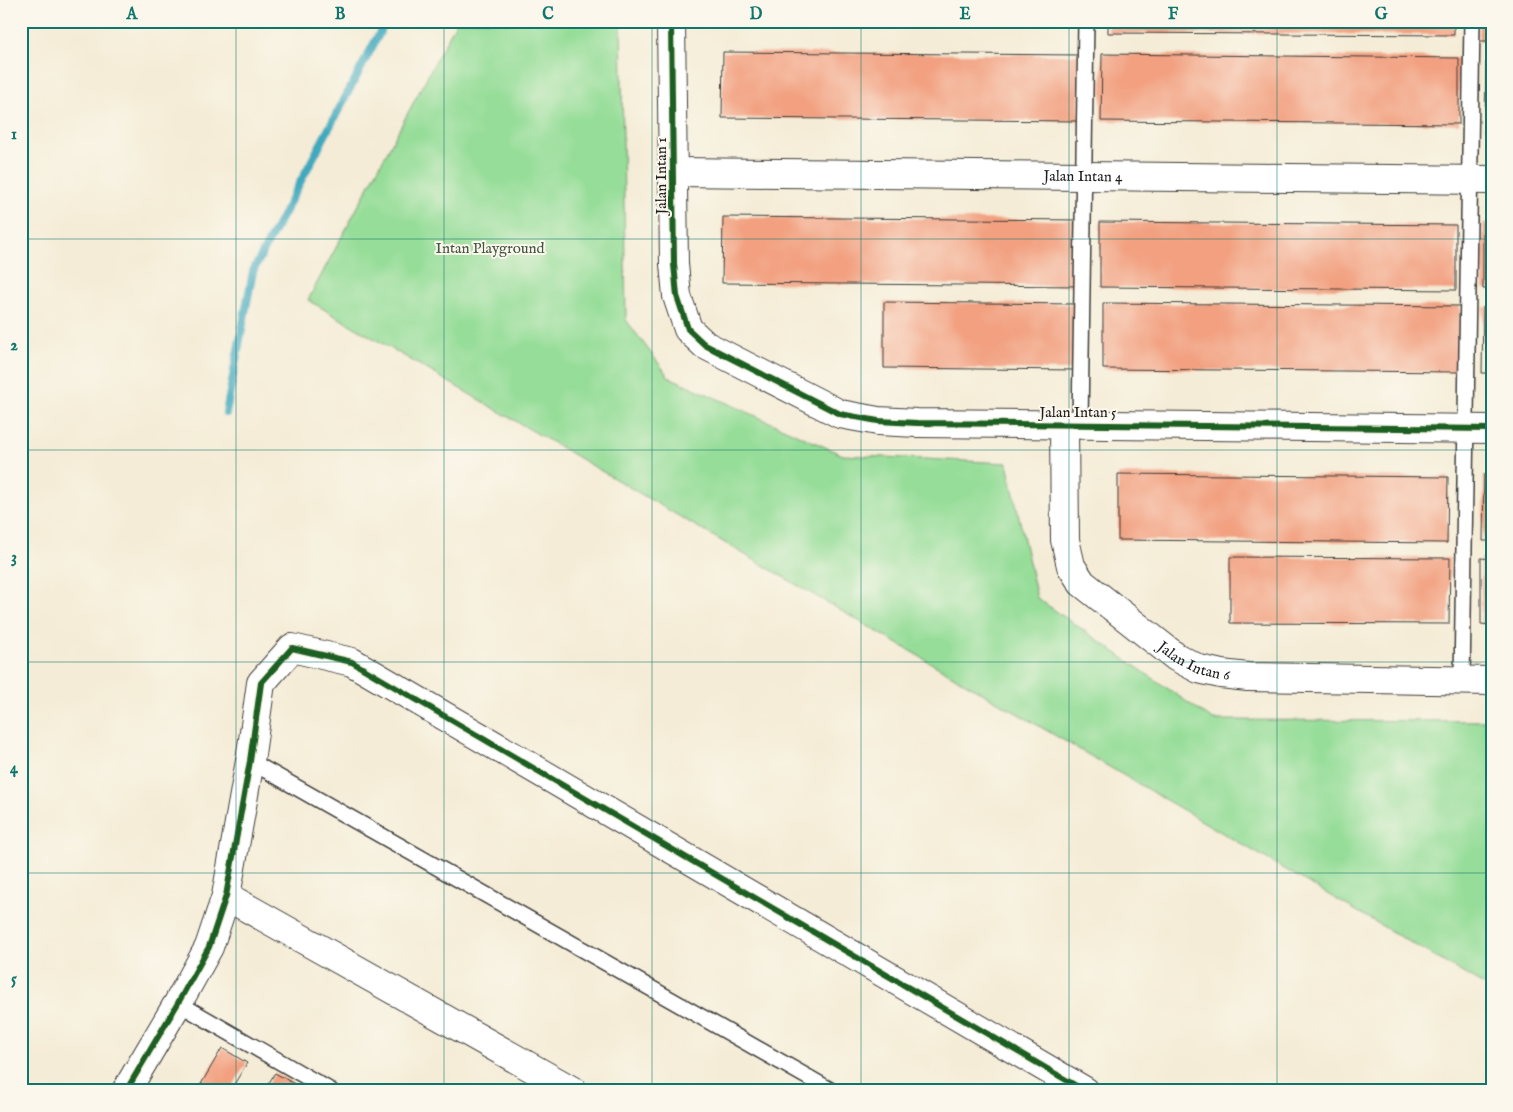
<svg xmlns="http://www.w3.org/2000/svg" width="1513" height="1112" font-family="'IM FELL English',serif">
  <rect width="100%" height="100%" fill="#fbf7ec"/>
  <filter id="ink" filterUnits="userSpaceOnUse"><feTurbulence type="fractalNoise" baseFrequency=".02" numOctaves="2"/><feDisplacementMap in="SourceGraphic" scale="10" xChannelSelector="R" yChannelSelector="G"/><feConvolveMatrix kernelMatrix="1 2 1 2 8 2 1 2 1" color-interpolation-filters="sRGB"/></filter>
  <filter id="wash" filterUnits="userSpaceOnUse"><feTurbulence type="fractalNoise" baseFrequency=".0096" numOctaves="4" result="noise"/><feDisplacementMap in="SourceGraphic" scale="20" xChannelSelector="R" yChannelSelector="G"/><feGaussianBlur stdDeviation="1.12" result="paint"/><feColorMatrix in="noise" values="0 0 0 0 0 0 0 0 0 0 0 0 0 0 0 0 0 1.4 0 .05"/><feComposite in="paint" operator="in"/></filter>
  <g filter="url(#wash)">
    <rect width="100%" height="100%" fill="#f4ecd6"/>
    <path fill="#95dd98" stroke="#587c5a" d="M 457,21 L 621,21 L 626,320 L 669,377 L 843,455 L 1007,463 L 1037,598 L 1213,720 L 1492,721 L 1492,990 L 308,300 Z"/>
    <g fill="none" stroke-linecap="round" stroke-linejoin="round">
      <path stroke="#3fa9be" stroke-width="8" d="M 226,413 L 253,271 L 386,21"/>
    </g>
    <g id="blocks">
      <path fill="#f2a080" d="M 1108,21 L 1454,21 L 1454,35 L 1108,33 Z
        M 1479,21 L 1492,21 L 1492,41 L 1479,41 Z
        M 723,52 L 1080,55 L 1079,121 L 722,118 Z
        M 1102,54 L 1459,58 L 1459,124 L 1101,121 Z
        M 1486,62 L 1492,63 L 1492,129 L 1485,128 Z
        M 723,217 L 1080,220 L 1079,286 L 722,283 Z
        M 1100,222 L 1456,225 L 1456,290 L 1100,287 Z
        M 1483,223 L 1492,223 L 1492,289 L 1483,289 Z
        M 884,302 L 1077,304 L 1076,370 L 884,368 Z
        M 1103,303 L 1460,306 L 1460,372 L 1103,369 Z
        M 1483,307 L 1492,307 L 1492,373 L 1482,373 Z
        M 1118,474 L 1448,477 L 1447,543 L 1118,540 Z
        M 1484,475 L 1492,475 L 1492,541 L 1483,541 Z
        M 1230,557 L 1450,558 L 1449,624 L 1230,623 Z
        M 1481,558 L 1492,559 L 1492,625 L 1481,624 Z
        M 222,1048 L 247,1063 L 230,1091 L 197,1091 Z
        M 275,1073 L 298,1086 L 305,1091 L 264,1091 Z"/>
    </g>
  </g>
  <g filter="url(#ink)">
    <use href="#blocks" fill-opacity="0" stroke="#3c3b38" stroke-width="1"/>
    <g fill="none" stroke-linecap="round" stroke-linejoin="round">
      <g stroke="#3c3b38" stroke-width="18">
        <path id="service" d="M 1080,423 L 1086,21
          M 1462,681 L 1472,21
          M 250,761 L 832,1091
          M 178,1003 L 331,1091"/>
      </g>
      <g stroke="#3c3b38" stroke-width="30">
        <g id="minor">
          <path d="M 671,21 L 674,264 L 677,296 L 688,329 L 705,345 L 840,414 L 878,421 L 917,423 L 1492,429"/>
          <path id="s1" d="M 674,172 L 1492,180"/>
          <path id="s2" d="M 1064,425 L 1065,540 L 1071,566 L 1082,583 L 1176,657 L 1199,669 L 1221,674 L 1248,677 L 1492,681"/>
          <path d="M 226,896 L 573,1091"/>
          <path d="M 126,1091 L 178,1003 L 209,947 L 226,896 L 250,761 L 261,683 L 292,648 L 352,662 L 1085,1091"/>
        </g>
      </g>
      <use href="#service" stroke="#fff" stroke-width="15"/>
      <use href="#minor" stroke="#fff" stroke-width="28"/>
      <g stroke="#fbf7ec" stroke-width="9">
        <path id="cycleway" d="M 671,21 L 674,264 L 677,296 L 688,329 L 705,345 L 840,414 L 878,421 L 917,423 L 1492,429
          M 126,1091 L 178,1003 L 209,947 L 226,896 L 250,761 L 261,683 L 292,648 L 352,662 L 1085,1091"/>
      </g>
      <use href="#cycleway" stroke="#1b5e20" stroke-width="6"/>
    </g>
  </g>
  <path fill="none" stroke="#0f766e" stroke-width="1" stroke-opacity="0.55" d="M 236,21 L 236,1091M 444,21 L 444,1091M 652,21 L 652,1091M 861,21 L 861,1091M 1069,21 L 1069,1091M 1277,21 L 1277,1091M 21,239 L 1492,239M 21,450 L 1492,450M 21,662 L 1492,662M 21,873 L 1492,873"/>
  <g text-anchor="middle" stroke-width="4" stroke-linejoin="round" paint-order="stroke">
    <g font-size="15" fill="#1c1c1c" stroke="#fbf7ec">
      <text transform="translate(661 176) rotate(-90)" y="5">Jalan Intan 1</text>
      <text dy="5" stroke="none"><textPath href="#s1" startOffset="409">Jalan Intan 4</textPath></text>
      <text x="1078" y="417">Jalan Intan 5</text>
      <text dy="5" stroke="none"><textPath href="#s2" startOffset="300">Jalan Intan 6</textPath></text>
    </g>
    <g font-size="15" fill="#405641" stroke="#fbf7ec">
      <text x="490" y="253">Intan Playground</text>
    </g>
  </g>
  <rect width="1513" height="1112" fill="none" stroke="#fbf7ec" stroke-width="55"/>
  <rect x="28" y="28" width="1458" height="1056" fill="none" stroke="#0f766e" stroke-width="2"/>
  <g font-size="16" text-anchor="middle" font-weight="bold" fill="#0f766e">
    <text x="132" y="19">A</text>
    <text x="340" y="19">B</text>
    <text x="548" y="19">C</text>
    <text x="756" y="19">D</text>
    <text x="965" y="19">E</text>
    <text x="1173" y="19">F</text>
    <text x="1381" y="19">G</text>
    <text x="14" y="139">1</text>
    <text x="14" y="350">2</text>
    <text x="14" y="562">3</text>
    <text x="14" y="773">4</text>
    <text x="14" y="984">5</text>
  </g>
</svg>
